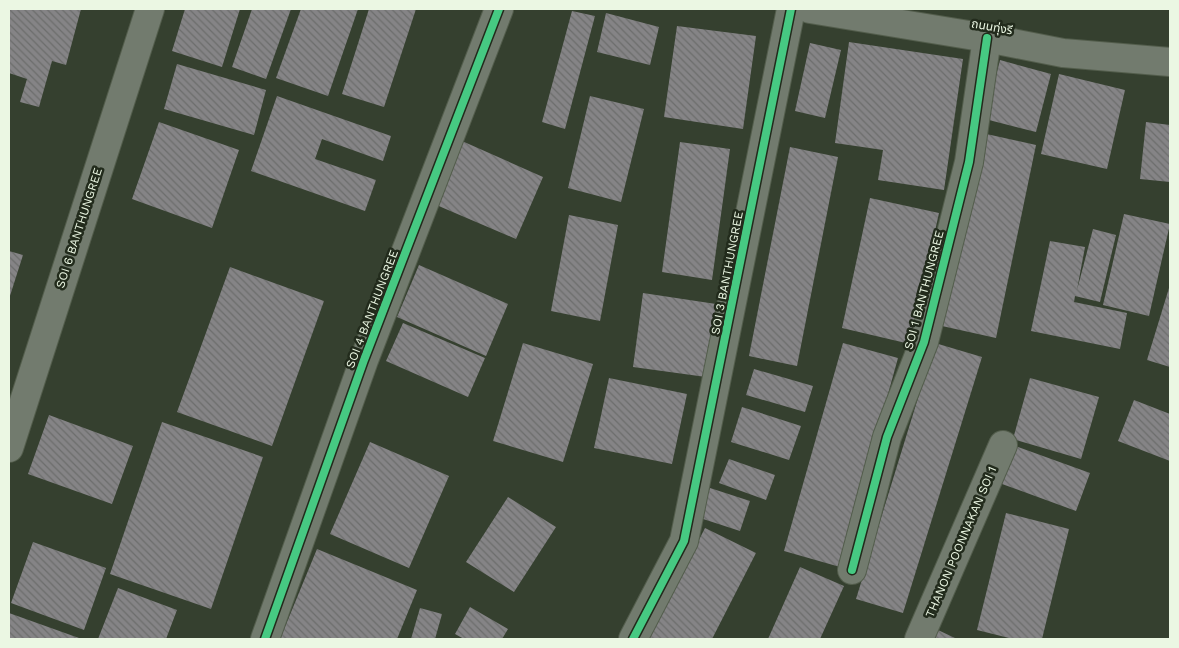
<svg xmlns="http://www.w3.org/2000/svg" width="1179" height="648" font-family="'Work Sans','Noto Sans Thai',sans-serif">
  <defs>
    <pattern id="building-back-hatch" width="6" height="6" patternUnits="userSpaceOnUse" patternTransform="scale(1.25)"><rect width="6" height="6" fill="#858486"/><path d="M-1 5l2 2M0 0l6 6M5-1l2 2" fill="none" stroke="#6c6d6c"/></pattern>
  </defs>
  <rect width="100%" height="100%" fill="#35402f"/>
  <path fill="url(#building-back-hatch)" d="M 9,9 L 81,9 L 66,65 L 52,61 L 39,107 L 20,102 L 27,79 L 9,73 Z
    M 185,9 L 240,9 L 222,67 L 172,51 Z
    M 252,9 L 291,9 L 266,79 L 232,67 Z
    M 301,9 L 358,9 L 328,96 L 276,78 Z
    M 369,9 L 416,9 L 384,107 L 342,94 Z
    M 572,11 L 595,16 L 565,129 L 542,122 Z
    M 606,13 L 659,27 L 650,65 L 597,52 Z
    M 677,26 L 756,36 L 743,129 L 664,117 Z
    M 849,42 L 963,59 L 944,190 L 878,180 L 883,150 L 835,143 Z
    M 810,43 L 841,50 L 825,118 L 795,111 Z
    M 1000,60 L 1051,74 L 1036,132 L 985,119 Z
    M 177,64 L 266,90 L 254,135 L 164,109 Z
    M 1059,74 L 1125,90 L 1107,169 L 1041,154 Z
    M 277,96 L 391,136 L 383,161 L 322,139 L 315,159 L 376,180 L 365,211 L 251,171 Z
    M 590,96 L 644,109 L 621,202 L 568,188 Z
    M 159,122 L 239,150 L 212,228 L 132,199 Z
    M 1146,122 L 1170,125 L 1170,182 L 1140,179 Z
    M 982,133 L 1036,145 L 996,338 L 942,326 Z
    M 462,141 L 543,177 L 516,239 L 434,204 Z
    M 680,142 L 730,149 L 712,280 L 662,272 Z
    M 790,147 L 838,157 L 797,366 L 749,356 Z
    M 870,198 L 939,213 L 910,344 L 842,328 Z
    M 1124,214 L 1170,224 L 1149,316 L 1103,305 Z
    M 569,215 L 618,225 L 600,321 L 551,311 Z
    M 1093,229 L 1116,235 L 1100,302 L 1075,296 L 1074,302 L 1127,313 L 1120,349 L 1031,331 L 1050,241 L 1085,247 L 1077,290 Z
    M 9,251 L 23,255 L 9,299 Z
    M 419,265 L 508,304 L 486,356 L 397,317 Z
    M 230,267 L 324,301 L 272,446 L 177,412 Z
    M 1169,288 L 1170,289 L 1170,367 L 1147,360 Z
    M 643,293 L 716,304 L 706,377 L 633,367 Z
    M 403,323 L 485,358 L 468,397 L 386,361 Z
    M 523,343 L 593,364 L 563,462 L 493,441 Z
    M 843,343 L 898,358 L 840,567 L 784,551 Z
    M 935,343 L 982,357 L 903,613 L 856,599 Z
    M 754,369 L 813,386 L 805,412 L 746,395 Z
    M 609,378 L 687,394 L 672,464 L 594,448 Z
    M 1030,378 L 1099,397 L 1081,459 L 1013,439 Z
    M 1134,400 L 1170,414 L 1170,461 L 1118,441 Z
    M 742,407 L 801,426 L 789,460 L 731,442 Z
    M 49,415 L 133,446 L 112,504 L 28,474 Z
    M 162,422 L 263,457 L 211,609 L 110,574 Z
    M 370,442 L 449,476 L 409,568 L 330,534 Z
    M 1015,446 L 1090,473 L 1076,511 L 1002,484 Z
    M 729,459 L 775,475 L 766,500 L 719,483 Z
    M 710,488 L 750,501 L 740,531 L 700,518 Z
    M 508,497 L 556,527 L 514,592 L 466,562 Z
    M 1006,513 L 1069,529 L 1042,639 L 1013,639 L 977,630 Z
    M 705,528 L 756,553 L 712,639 L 649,639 Z
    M 33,542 L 106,568 L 84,630 L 11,603 Z
    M 317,549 L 417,590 L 397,639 L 280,639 Z
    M 800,567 L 844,586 L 820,639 L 768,639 Z
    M 118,588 L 177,610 L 166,639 L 98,639 Z
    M 470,607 L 508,629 L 502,639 L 464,639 L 455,634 Z
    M 420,608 L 442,614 L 435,639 L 411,639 Z
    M 9,613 L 79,638 L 79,639 L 9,639 Z
    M 938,630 L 957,639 L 933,639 Z"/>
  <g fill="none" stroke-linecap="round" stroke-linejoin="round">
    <g stroke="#535d4c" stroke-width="30">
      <path id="street" d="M 9,448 L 150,9
        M 852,570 L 887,437 L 924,342 L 969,162 L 987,38
        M 265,639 L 364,360 L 499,9
        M 633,639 L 684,541 L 791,9
        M 919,639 L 1003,445"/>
    </g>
    <g stroke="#535d4c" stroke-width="30">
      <path id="secondary" d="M 810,9 L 987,38 L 1063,53 L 1170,62"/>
    </g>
    <use href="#street" stroke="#727b6e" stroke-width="28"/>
    <use href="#secondary" stroke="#727b6e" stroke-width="28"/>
    <g stroke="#222b1c" stroke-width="11">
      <path id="cycleway" d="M 852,570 L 887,437 L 924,342 L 969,162 L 987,38
        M 265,639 L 364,360 L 499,9
        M 633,639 L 684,541 L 791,9"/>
    </g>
    <use href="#cycleway" stroke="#46c982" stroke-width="8"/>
  </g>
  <g text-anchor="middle" stroke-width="5" stroke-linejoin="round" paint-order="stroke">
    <g font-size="12" fill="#ebf7e3" stroke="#222b1c">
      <text transform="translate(992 27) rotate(10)" y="4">ถนนทุ่งรี</text>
      <text transform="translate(79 228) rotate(-72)" y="4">SOI 6 BANTHUNGREE</text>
      <text transform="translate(727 273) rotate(-79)" y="4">SOI 3 BANTHUNGREE</text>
      <text transform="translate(924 290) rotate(-75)" y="4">SOI 1 BANTHUNGREE</text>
      <text transform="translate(372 309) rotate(-69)" y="4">SOI 4 BANTHUNGREE</text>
      <text transform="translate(961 542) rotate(-67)" y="4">THANON POONNAKAN SOI 1</text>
    </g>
  </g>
  <rect width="1179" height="648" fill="none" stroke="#ebf7e3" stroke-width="20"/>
</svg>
